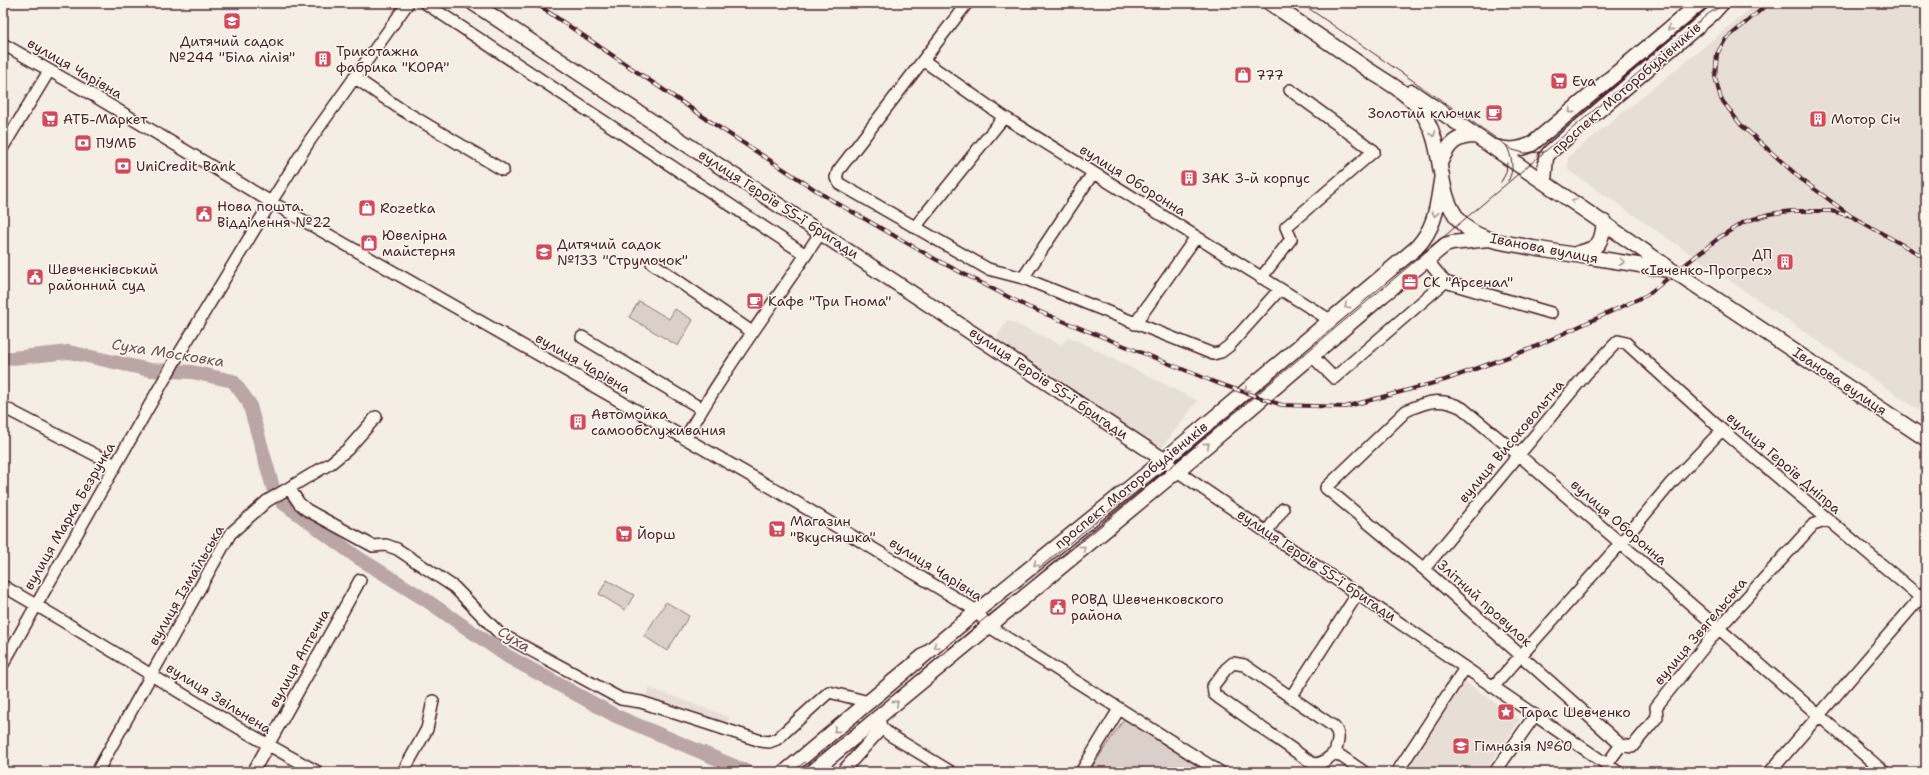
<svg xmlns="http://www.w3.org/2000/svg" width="1929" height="775" font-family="'Shantell Sans',sans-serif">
  <rect width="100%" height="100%" fill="#f4eee4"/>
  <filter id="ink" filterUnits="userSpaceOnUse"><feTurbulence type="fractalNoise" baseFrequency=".025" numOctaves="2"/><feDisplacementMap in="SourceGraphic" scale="8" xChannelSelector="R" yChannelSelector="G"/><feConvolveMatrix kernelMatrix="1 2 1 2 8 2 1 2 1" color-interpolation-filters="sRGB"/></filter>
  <g filter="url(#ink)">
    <path fill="#e7dfd6" d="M 1758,3 L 1926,3 L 1926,415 L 1568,170 L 1568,157 Z
      M 1007,320 L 1062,345 L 1068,336 L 1198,401 L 1161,448 L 994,342 Z
      M 1464,681 L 1520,720 L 1484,772 L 1403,772 Z
      M 650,688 L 729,717 L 726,731 L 641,702 Z"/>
    <path fill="#dbd0c9" stroke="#92787a" d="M 639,301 L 669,319 L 675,309 L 693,320 L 678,346 L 629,317 Z
      M 607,580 L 634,595 L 625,610 L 599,594 Z
      M 666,602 L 689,616 L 667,651 L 644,636 Z
      M 1124,719 L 1207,772 L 1089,772 Z"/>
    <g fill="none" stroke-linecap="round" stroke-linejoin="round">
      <path stroke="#baa7a5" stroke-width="14" d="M 3,359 L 69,352 L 150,370 L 192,372 L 233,381 L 249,403 L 274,491
        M 282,502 L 357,557 L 426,600 L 507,656 L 616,716 L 748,772"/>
      <g stroke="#4a1f2b" stroke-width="14">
        <path id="minor" d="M 425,3 L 806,255
          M 967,3 L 838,171 L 836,178 L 840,184 L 988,269 L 1023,278 L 1213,354 L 1221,352 L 1229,346 L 1280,289
          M 3,44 L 96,97 L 271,202 L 774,489 L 977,611 L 988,626 L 1220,772
          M 924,61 L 1004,117 L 1330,320
          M 354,77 L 399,108 L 503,170
          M 3,147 L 49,71
          M 915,227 L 1004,117
          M 652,263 L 752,332
          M 1023,278 L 1093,173
          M 1261,278 L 1291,239 L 1286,227 L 1374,151 L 1290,90
          M 1445,282 L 1551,313
          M 1135,324 L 1196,237
          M 582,337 L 702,409
          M 1312,356 L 1334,378 L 1445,282 L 1427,260
          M 3,407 L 115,465
          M 685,439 C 725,367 776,301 821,232
          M 1164,460 L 1177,471 L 1618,772
          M 289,488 L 299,503 L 307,510 L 373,546 L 386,545 L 397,549 L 454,587 L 499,633 L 621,699 L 641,702 L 761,741 L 769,742 L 777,739 L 829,692 L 869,702
          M 1267,531 L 1283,509
          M 1424,569 L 1586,374 L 1618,341 L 1626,343 L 1722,430 L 1926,602
          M 3,586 C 109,646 210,715 318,772
          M 1233,663 L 1244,665 L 1333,726 C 1341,733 1338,743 1335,752 C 1329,758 1321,766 1312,763 L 1219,698 L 1214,694 L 1213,686 L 1226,669 Z
          M 3,664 L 173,364 L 271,202 L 310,140 L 408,3
          M 1493,687 L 1621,543 L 1671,483 L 1722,430
          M 1291,697 L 1358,593
          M 878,718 L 882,728 L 890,735 L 951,772
          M 1621,745 L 1424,569 L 1326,488 L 1406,411 C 1427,401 1441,397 1462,408 L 1520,456 L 1884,772
          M 1335,752 L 1364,772
          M 1607,764 L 1621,745 L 1632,747 L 1657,717 L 1656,707 L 1719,628 L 1813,525 L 1828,520
          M 97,772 L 230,534 L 267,501 L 331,463 L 348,449 L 376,417
          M 253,772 L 360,580
          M 403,772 L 427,729 L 433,701
          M 842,772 L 882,728
          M 1081,772 L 1119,709
          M 1397,772 L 1465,668
          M 1495,772 L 1535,715
          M 1770,772 L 1926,591"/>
      </g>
      <g stroke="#4a1f2b" stroke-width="17">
        <path id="major" d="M 473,3 L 1164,460
          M 1270,3 C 1304,26 1337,48 1370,71 C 1387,82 1408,93 1420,110 C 1449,146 1431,199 1467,228 C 1485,242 1510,243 1533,248 C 1579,256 1626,262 1673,271
          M 1412,92 L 1669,268
          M 1495,147 C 1509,151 1519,150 1532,144 L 1700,3
          M 1441,161 C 1449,143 1456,136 1476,136
          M 1544,181 L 1546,157 L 1551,151 L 1712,14 L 1722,3
          M 1578,253 C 1599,249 1602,242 1604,222
          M 1680,275 L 1926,439
          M 785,772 L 977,611 L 1164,460 L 1416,248 C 1437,226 1437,204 1442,175
          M 812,772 L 1177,471 L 1383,295 L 1429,258 L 1445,245 L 1452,243 L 1488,239"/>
      </g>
      <use href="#minor" stroke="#fbf7ec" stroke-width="11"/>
      <use href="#major" stroke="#fbf7ec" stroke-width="14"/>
      <path stroke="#4a1f2b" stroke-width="1" d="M 1301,3 L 1513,150 L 1524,153 L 1544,152
        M 1506,145 C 1512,156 1515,170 1508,181
        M 1501,182 L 1506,173 L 1507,163
        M 1039,568 L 1132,492
        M 792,772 L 805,762
        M 801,772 L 983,620 L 1096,530 L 1708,14 L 1726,3"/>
      <g stroke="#4a1f2b" stroke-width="4">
        <path id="rail" d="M 535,3 L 720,128 L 828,198 L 935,259 L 1028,307 L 1217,383 L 1282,405 L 1345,407 L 1445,380 L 1530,349 L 1647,295 L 1720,237 L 1744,222 L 1769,214 L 1791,211 L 1831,211 L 1851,216
          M 1769,3 L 1725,40 L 1717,54 L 1715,77 L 1721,99 L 1741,125 L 1801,179 L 1851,216 L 1926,258"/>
      </g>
      <use href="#rail" stroke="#fbf7ec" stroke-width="2.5" stroke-dasharray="8" stroke-linecap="butt"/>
      <g stroke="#4a1f2b" stroke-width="17" stroke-linecap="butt">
        <path id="major-bridge" d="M 1673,271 L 1680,275"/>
      </g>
      <use href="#major-bridge" stroke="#fbf7ec" stroke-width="14"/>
    </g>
    <defs><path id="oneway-chevron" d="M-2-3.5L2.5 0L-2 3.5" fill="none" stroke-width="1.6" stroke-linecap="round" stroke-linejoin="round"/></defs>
    <g stroke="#ab9695">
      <use href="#oneway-chevron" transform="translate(1670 28) rotate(139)"/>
      <use href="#oneway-chevron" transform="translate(1571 111) rotate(140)"/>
      <use href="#oneway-chevron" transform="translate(1433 134) rotate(70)"/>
      <use href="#oneway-chevron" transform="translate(1574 201) rotate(-146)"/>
      <use href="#oneway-chevron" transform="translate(1435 214) rotate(100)"/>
      <use href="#oneway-chevron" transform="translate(1622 262) rotate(7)"/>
      <use href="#oneway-chevron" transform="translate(1347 306) rotate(140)"/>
      <use href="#oneway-chevron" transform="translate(1247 389) rotate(140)"/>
      <use href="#oneway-chevron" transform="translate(1207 445) rotate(-40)"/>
      <use href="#oneway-chevron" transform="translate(1083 548) rotate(-39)"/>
      <use href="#oneway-chevron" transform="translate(1036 564) rotate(141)"/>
      <use href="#oneway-chevron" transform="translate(936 646) rotate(140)"/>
      <use href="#oneway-chevron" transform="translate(896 703) rotate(-40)"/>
      <use href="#oneway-chevron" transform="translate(836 730) rotate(140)"/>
    </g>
  </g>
  <defs>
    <g id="school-square" transform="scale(0.9)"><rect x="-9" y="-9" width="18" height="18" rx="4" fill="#d1495b" stroke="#fbf7ec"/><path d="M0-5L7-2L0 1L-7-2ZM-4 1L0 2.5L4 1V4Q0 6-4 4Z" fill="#fff"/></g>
    <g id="building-square" transform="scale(0.9)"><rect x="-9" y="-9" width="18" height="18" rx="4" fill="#d1495b" stroke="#fbf7ec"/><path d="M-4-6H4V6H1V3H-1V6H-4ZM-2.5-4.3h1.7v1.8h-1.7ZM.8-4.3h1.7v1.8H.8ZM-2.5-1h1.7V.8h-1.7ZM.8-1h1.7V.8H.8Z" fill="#fff"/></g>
    <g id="shop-square" transform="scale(0.9)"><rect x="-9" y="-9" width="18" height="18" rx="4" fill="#d1495b" stroke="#fbf7ec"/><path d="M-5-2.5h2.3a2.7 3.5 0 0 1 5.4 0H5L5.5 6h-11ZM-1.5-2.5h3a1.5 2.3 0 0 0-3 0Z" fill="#fff"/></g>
    <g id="supermarket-square" transform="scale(0.9)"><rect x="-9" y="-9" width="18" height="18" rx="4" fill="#d1495b" stroke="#fbf7ec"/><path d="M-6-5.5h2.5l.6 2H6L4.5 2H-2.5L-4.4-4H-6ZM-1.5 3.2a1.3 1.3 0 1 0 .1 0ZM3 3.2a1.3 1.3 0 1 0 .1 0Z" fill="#fff"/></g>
    <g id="cafe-square" transform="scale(0.9)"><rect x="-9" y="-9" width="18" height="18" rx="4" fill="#d1495b" stroke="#fbf7ec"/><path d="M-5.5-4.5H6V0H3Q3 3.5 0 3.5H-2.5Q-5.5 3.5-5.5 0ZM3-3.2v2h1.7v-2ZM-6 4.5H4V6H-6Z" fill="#fff"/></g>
    <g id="bank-square" transform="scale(0.9)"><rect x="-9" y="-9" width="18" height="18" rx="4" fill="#d1495b" stroke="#fbf7ec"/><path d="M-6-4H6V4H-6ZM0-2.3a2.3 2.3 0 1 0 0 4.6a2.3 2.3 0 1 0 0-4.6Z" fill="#fff"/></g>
    <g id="civic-square" transform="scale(0.9)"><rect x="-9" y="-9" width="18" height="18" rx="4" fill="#d1495b" stroke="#fbf7ec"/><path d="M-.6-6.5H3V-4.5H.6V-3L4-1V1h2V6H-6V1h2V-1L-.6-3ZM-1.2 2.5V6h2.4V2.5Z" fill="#fff"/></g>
    <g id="office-square" transform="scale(0.9)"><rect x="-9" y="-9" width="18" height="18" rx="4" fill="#d1495b" stroke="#fbf7ec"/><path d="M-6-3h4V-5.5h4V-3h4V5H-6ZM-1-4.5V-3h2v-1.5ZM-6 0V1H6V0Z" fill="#fff"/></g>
    <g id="sight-square" transform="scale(0.9)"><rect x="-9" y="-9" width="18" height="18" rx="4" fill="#d1495b" stroke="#fbf7ec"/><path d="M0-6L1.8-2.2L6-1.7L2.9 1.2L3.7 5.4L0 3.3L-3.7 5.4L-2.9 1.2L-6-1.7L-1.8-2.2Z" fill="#fff"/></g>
  </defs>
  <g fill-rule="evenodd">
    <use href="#school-square" x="232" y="21"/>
    <use href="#building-square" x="323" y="59"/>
    <use href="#shop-square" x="1243" y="75"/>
    <use href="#supermarket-square" x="1559" y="81"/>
    <use href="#cafe-square" x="1494" y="113"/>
    <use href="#supermarket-square" x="50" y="119"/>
    <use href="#building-square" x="1818" y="119"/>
    <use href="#bank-square" x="83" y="143"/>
    <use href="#bank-square" x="123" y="166"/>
    <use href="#building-square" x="1189" y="178"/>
    <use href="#shop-square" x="367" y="208"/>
    <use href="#civic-square" x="204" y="214"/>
    <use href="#shop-square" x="369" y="243"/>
    <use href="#school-square" x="544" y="252"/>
    <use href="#building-square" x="1785" y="262"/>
    <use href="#civic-square" x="35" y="277"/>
    <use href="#office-square" x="1410" y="282"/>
    <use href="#cafe-square" x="755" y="301"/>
    <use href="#building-square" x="578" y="422"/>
    <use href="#supermarket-square" x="777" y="529"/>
    <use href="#supermarket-square" x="624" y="534"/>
    <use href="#civic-square" x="1058" y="607"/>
    <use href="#sight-square" x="1506" y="712"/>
    <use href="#school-square" x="1461" y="746"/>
  </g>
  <g text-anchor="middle" stroke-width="3" stroke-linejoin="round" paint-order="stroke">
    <g font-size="14" fill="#4a1f2b" stroke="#fbf7ec" text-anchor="start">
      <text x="232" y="46" text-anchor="middle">Дитячий садок<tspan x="232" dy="16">№244 "Біла лілія"</tspan></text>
      <text x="336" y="56">Трикотажна<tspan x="336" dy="16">фабрика "КОРА"</tspan></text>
      <text x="1256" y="80">777</text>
      <text x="1572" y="86">Eva</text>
      <text x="1481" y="118" text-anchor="end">Золотий ключик</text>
      <text x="63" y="124">АТБ-Маркет</text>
      <text x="1831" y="124">Мотор Січ</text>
      <text x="96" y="148">ПУМБ</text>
      <text x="136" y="171">UniCredit Bank</text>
      <text x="1202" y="183">ЗАК 3-й корпус</text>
      <text x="217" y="211">Нова пошта.<tspan x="217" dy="16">Відділення №22</tspan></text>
      <text x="380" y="213">Rozetka</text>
      <text x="382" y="240">Ювелірна<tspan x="382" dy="16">майстерня</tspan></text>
      <text x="557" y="249">Дитячий садок<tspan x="557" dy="16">№133 "Струмочок"</tspan></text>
      <text x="1772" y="259" text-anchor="end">ДП<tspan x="1772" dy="16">«Івченко-Прогрес»</tspan></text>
      <text x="48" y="274">Шевченківський<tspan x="48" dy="16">районний суд</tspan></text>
      <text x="1423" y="287">СК "Арсенал"</text>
      <text x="768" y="306">Кафе "Три Гнома"</text>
      <text x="591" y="419">Автомойка<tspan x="591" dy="16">самообслуживания</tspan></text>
      <text x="790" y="526">Магазин<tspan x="790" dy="16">"Вкусняшка"</tspan></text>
      <text x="637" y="539">Йорш</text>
      <text x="1071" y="604">РОВД Шевченковского<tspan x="1071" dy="16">района</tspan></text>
      <text x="1519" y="717">Тарас Шевченко</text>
      <text x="1474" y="751">Гімназія №60</text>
    </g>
    <g font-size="14" fill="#4a1f2b" stroke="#fbf7ec">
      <text transform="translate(75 68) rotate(30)" y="5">вулиця Чарівна</text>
      <text transform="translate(1626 88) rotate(-41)" y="5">проспект Моторобудівників</text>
      <text transform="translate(1133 180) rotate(32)" y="5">вулиця Оборонна</text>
      <text transform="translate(779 204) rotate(33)" y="5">вулиця Героїв 55-ї бригади</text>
      <text transform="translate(1544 248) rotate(11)" y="5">Іванова вулиця</text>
      <text transform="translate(583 363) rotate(30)" y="5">вулиця Чарівна</text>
      <text transform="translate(1840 381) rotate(34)" y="5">Іванова вулиця</text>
      <text transform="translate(1049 383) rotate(34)" y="5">вулиця Героїв 55-ї бригади</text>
      <text transform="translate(1511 441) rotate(-50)" y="5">вулиця Високовольтна</text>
      <text transform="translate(1784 463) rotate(41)" y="5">вулиця Героїв Дніпра</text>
      <text transform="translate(1131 485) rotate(-39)" y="5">проспект Моторобудівників</text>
      <text transform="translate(69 516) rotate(-60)" y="5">вулиця Марка Безручка</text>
      <text transform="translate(1619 522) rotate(41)" y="5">вулиця Оборонна</text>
      <text transform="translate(1317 565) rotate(34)" y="5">вулиця Героїв 55-ї бригади</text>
      <text transform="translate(936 569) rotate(32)" y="5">вулиця Чарівна</text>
      <text transform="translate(186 585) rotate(-60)" y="5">вулиця Ізмаїльська</text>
      <text transform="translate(1485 603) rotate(42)" y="5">Злітний провулок</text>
      <text transform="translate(1700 631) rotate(-50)" y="5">вулиця Звягельська</text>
      <text transform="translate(299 658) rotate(-61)" y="5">вулиця Аптечна</text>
      <text transform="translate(219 698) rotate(32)" y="5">вулиця Звільнена</text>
    </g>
    <g font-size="15" font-style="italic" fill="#714f56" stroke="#fbf7ec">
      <text transform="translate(168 353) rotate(9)" y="5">Суха Московка</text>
      <text transform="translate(514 639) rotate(32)" y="5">Суха</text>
    </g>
  </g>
  <rect width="1929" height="775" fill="none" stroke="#fbf7ec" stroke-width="16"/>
  <rect x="8" y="8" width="1913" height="759" fill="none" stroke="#4a1f2b" stroke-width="1.5" filter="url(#ink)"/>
</svg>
